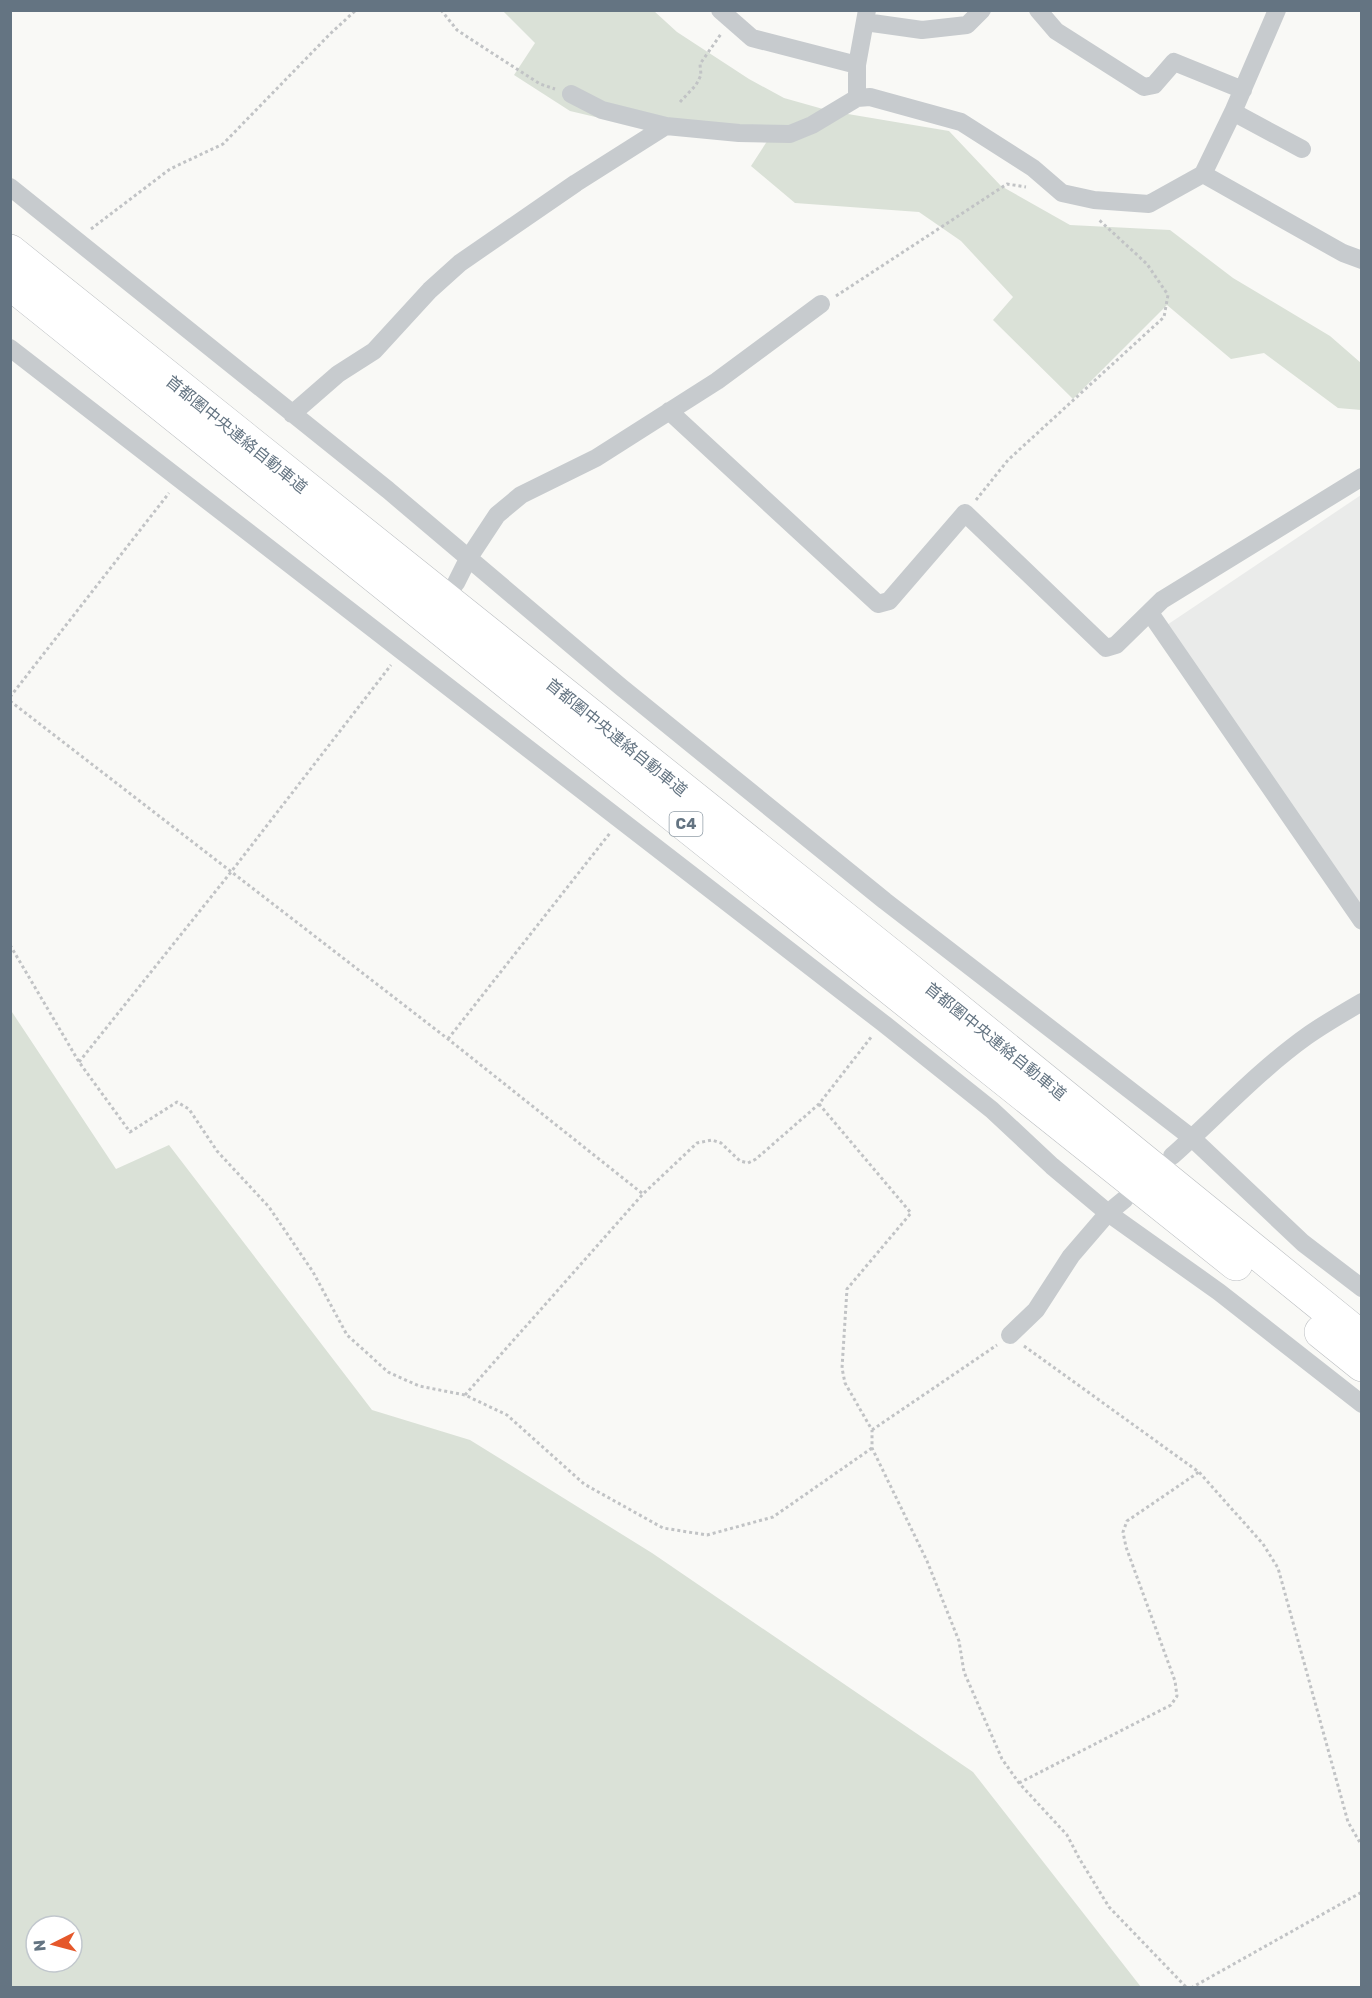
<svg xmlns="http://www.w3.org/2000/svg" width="1372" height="1998" font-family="Rubik,'Noto Sans JP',sans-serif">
  <rect width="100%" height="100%" fill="#f9f9f6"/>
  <path fill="#eaebea" d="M 1361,495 L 1361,907 L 1155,633 Z"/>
  <path fill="#dae1d7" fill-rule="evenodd" d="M 503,11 L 654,11 L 677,32 L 749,79 L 784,98 L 830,111 L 949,131 L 1001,186 L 1070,225 L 1170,230 L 1233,278 L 1330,336 L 1361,363 L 1361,410 L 1338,408 L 1264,353 L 1231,359 L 1167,305 L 1073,399 L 993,320 L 1013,297 L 961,241 L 919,212 L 795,203 L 751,166 L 775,129 L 672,135 L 570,111 L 514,75 L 535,43 Z
    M 10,1009 L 116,1169 L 169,1145 L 372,1410 L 470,1440 L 652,1553 L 973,1772 L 1141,1987 L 11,1987 ZM 36,1926 L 72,1926 L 72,1962 L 36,1962 Z"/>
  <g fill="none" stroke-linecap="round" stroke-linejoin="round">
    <g stroke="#babdc0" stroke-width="34">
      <path id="highway" d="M 10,251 L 909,970 L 1362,1338
        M 10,283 L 508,683 L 1236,1264
        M 1321,1332 L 1362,1365"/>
    </g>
    <path stroke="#c1c3c5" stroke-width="3" stroke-dasharray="3 3" stroke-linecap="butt" d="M 441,10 L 457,30 L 472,40 L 540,84 L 555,89
      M 680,102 L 696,85 L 701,75 L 700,64 L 721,34
      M 91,229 L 170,169 L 223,144 L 330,34 L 356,10
      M 836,296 L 1007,184 L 1026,187
      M 976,500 L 1008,460 L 1164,317 L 1168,295 L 1147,264 L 1098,219
      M 10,697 L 169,493
      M 10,701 L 448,1039 L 643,1194
      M 10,945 L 79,1062 L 130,1132 L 177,1102 L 189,1109 L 217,1151 L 269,1207 L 313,1272 L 347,1335 L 388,1372 L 419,1386 L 465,1395 L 507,1415 L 584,1484 L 663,1528 L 707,1535 L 773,1517 L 872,1448
      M 448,1039 L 610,833
      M 79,1062 L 231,872 L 391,665
      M 819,1104 L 911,1213 L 847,1289 L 842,1368 L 845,1383 L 872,1430 L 872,1448 L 927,1561 L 959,1641 L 964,1672 L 1002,1759 L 1019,1783 L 1067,1835 L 1079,1858 L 1109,1907 L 1187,1988
      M 1024,1346 L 1199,1472 L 1263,1544 L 1278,1568 L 1348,1822 L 1362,1846
      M 465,1395 L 643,1194 L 697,1143 L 712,1140 L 721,1143 L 740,1161 L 748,1163 L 756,1159 L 819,1104 L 872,1036
      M 872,1430 L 997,1345
      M 1019,1783 L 1171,1705 L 1177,1696 L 1175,1681 L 1126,1547 L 1123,1532 L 1127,1521 L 1199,1472
      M 1191,1988 L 1362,1892"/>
    <path stroke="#c7cbce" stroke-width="18" d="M 720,10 L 752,38 L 857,65
      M 1038,10 L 1056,31 L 1144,87 L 1154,85 L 1174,62 L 1243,90
      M 865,22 L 922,30 L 967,25 L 982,10
      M 571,94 L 602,110 L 666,126 L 739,133 L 790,134 L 812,125 L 857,98 L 857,65 L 867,10
      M 857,98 L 870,97 L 961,122 L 1033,168 L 1062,193 L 1094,200 L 1149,204 L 1203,174 L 1233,112 L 1277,10
      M 1233,112 L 1302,149
      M 1203,174 L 1343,253 L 1362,260
      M 10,187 L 388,490 L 621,687 L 885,901 L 1192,1138 L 1303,1243 L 1362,1288
      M 10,348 L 883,1023 L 992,1110 L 1052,1166 L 1108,1213 L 1219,1292 L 1362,1404
      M 669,411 L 878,604 L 889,601 L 965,513 L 1106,648 L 1116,645 L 1162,600 L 1362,477
      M 292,414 L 338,374 L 374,351 L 430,290 L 460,263 L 576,183 L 666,126
      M 456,583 L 468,559 L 497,515 L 521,495 L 596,458 L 717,381 L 821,304
      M 1150,613 L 1362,921
      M 1172,1156 C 1217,1116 1258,1071 1307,1036 C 1324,1024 1343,1013 1362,1002
      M 1010,1335 L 1036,1310 L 1071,1256 L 1108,1213 L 1125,1199"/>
    <use href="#highway" stroke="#fff" stroke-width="33"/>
  </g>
  <g text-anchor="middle" stroke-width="6" stroke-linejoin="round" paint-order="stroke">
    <rect fill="#fff" stroke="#929ea8" stroke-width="1.5" x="669.5" y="812" width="33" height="24" rx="4.5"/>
    <g font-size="15" font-weight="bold" fill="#647482">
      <text x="686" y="829">C4</text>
    </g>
    <g font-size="16" fill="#647482" stroke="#fff">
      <text transform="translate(237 434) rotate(39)" y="6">首都圏中央連絡自動車道</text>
      <text transform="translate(617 737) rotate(39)" y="6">首都圏中央連絡自動車道</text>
      <text transform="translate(996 1041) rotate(39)" y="6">首都圏中央連絡自動車道</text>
    </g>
  </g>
  <rect width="1372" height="1998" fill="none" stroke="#647482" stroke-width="24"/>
  <g transform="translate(54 1944) rotate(264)"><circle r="28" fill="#ffffff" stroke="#c1c7cd" stroke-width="1.5"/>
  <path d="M0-4.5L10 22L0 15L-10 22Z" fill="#e5582b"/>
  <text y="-9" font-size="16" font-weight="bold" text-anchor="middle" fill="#647482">N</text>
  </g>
</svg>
